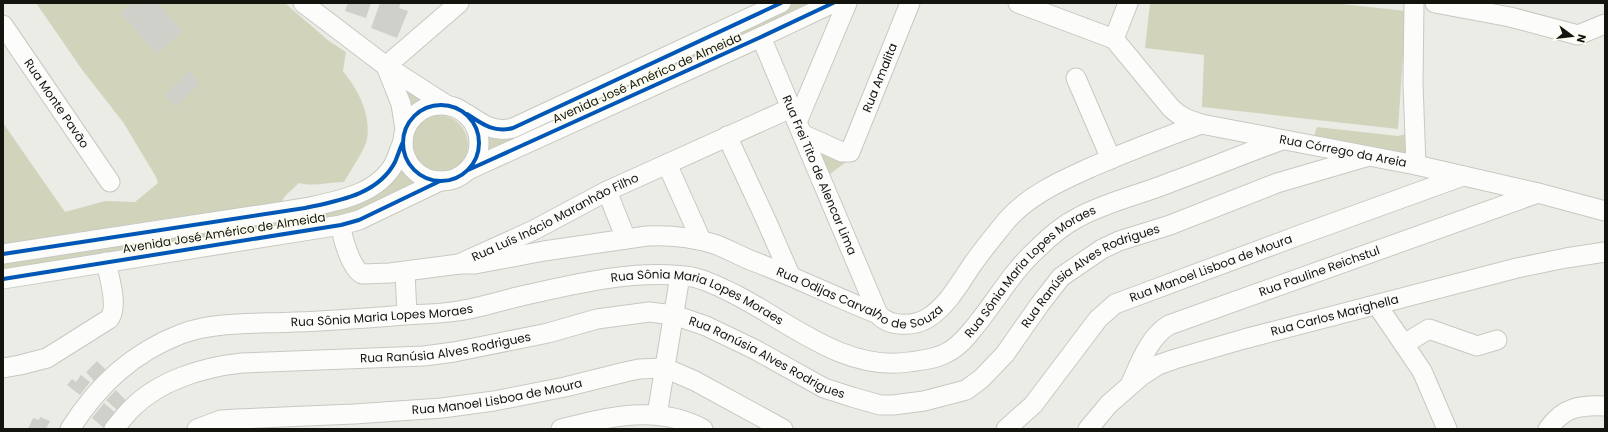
<svg xmlns="http://www.w3.org/2000/svg" width="1608" height="432" font-family="Poppins,sans-serif">
  <rect width="100%" height="100%" fill="#ecece6"/>
  <path fill="#d2d3bb" d="M 36,3 L 285,3 L 329,41 L 346,52 L 343,71 C 358,90 371,113 367,139 C 365,150 350,171 344,182 C 328,182 314,187 299,183 L 286,195 L 280,204 L 196,223 L 176,217 L 3,244 L 3,123 L 65,212 L 105,201 L 135,202 L 158,183 L 156,177 L 123,122 L 83,71 Z
    M 790,3 L 826,3 L 479,162 L 482,148 L 481,127 L 489,133 Z
    M 1150,3 L 1333,3 L 1406,11 L 1398,129 L 1202,107 L 1204,55 L 1145,48 Z
    M 395,75 L 427,104 L 410,116 Z
    M408 145a30 30 0 1 1 60 0a30 30 0 1 1-60 0Z
    M 1317,127 L 1398,136 L 1410,133 L 1409,156 L 1314,136 Z
    M 811,143 L 849,160 L 826,177 Z
    M 403,160 C 407,171 419,179 430,183 L 353,218 L 3,277 L 3,260 L 314,212 Z"/>
  <path fill="#cfd0ca" d="M 132,3 L 158,3 L 183,31 L 157,54 L 121,13 Z
    M 348,3 L 371,3 L 366,18 L 345,11 Z
    M 380,3 L 401,3 L 399,8 L 408,11 L 397,38 L 371,28 Z
    M 190,71 L 200,83 L 175,107 L 165,95 Z
    M 97,361 L 106,370 L 94,381 L 86,372 Z
    M 81,375 L 90,382 L 80,395 L 67,385 L 72,379 L 76,382 Z
    M 116,390 L 127,402 L 118,411 L 106,400 Z
    M 104,403 L 117,414 L 105,429 L 92,418 Z
    M 40,417 L 50,421 L 46,429 L 28,429 L 33,418 L 39,420 Z"/>
  <g fill="none" stroke-linecap="round" stroke-linejoin="round">
    <g stroke="#c8c8c3" stroke-width="21">
      <g id="minor">
        <path d="M 303,3 L 386,66 L 445,104"/>
        <path id="s1" d="M 1018,3 L 1114,39 L 1171,108 C 1180,117 1189,120 1201,124 L 1416,165 L 1538,193 L 1605,211"/>
        <path d="M 1414,3 L 1413,84 L 1416,165"/>
        <path d="M 1435,3 L 1510,17 L 1578,35 L 1605,24"/>
        <path id="s2" d="M 3,25 L 110,182"/>
        <path id="s3" d="M 761,37 L 878,314"/>
        <path d="M 1114,39 L 1128,3"/>
        <path d="M 386,66 L 459,3"/>
        <path d="M 386,66 L 401,104 L 405,129"/>
        <path d="M 1076,78 L 1111,159"/>
        <circle cx="441" cy="143" r="38"/>
        <path d="M 467,114 C 482,124 494,133 513,128 L 781,3"/>
        <path d="M 797,122 L 847,3"/>
        <path id="s4" d="M 802,134 L 842,152 L 850,152 L 910,3"/>
        <path d="M 727,136 L 766,220 L 790,275"/>
        <path d="M 667,164 L 701,240"/>
        <path d="M 468,170 L 761,37 L 833,3"/>
        <path d="M 607,191 L 626,239"/>
        <path id="s5" d="M 341,225 C 342,238 351,268 362,274 L 390,273 L 459,264 L 534,230 L 607,191 L 791,108"/>
        <path d="M 3,254 L 305,208 C 337,201 378,195 395,162 C 398,155 400,148 403,142"/>
        <path id="s6" d="M 459,264 L 475,264 L 544,251 L 647,236 C 669,235 692,237 714,244 C 726,248 738,255 750,260 C 793,276 835,297 878,314 C 889,327 913,327 928,318 C 948,305 959,284 972,265 C 983,249 995,235 1007,220 C 1030,194 1063,180 1094,166 C 1129,151 1165,137 1201,124"/>
        <path d="M 405,272 L 407,315"/>
        <path d="M 3,279 L 341,225 L 359,220 L 440,181"/>
        <path d="M 1377,305 L 1422,371 L 1447,429"/>
        <path d="M 1404,344 L 1429,329 L 1477,346 L 1497,340"/>
        <path d="M 3,368 L 20,365 L 47,358 L 109,319 C 119,308 109,276 106,262"/>
        <path id="s7" d="M 1131,383 C 1140,363 1149,337 1169,325 L 1538,193"/>
        <path d="M 657,415 L 680,276"/>
        <path id="s8" d="M 70,429 C 98,385 132,353 181,334 C 215,321 259,324 295,322 C 332,321 368,318 404,315 C 422,314 440,314 458,311 C 478,308 497,302 517,297 C 571,285 636,268 692,277 C 707,280 722,288 736,295 C 789,322 845,372 909,362 C 922,360 937,359 948,352 C 960,346 969,334 977,324 C 997,299 1013,271 1036,250 C 1049,237 1063,225 1079,217 C 1109,201 1143,194 1174,181 C 1210,168 1246,153 1282,140"/>
        <path id="s9" d="M 114,429 C 120,422 126,414 132,408 C 160,380 204,367 242,363 L 424,356 L 454,352 L 548,333 L 597,319 L 649,312 L 674,315 L 706,326 L 754,349 L 824,388 L 852,397 L 880,405 L 893,405 L 924,401 L 966,390 L 981,379 L 1005,354 L 1040,304 L 1061,277 L 1102,249 L 1119,241 L 1170,225 L 1277,183 L 1366,157"/>
        <path id="s10" d="M 197,429 L 221,420 L 237,419 L 354,414 L 442,408 L 494,401 L 565,387 L 625,372 L 639,369 L 665,368 L 695,381 L 783,429"/>
        <path d="M 561,429 C 608,417 658,404 703,429"/>
        <path id="s11" d="M 1006,429 L 1033,405 L 1098,319 L 1115,304 L 1300,235 L 1463,176"/>
        <path id="s12" d="M 1088,429 L 1109,404 L 1141,376 L 1158,365 L 1175,359 L 1244,339 L 1517,268 L 1566,258 L 1605,252"/>
        <path d="M 1548,429 C 1564,407 1579,405 1605,406"/>
      </g>
    </g>
    <use href="#minor" stroke="#fcfcfb" stroke-width="19"/>
    <g stroke="#fcfdef" stroke-width="6">
      <path id="cycleway" d="M403 143a38 38 0 1 1 76 0a38 38 0 1 1-76 0Z
        M 467,114 C 482,124 494,133 513,128 L 781,3
        M 468,170 L 761,37 L 833,3
        M 3,254 L 305,208 C 337,201 378,195 395,162 C 398,155 400,148 403,142
        M 3,279 L 341,225 L 359,220 L 440,181"/>
    </g>
    <use href="#cycleway" stroke="#0057b8" stroke-width="4"/>
  </g>
  <g text-anchor="middle" stroke-width="3" stroke-linejoin="round" paint-order="stroke">
    <g font-size="12" fill="#14140f" stroke="#fcfdef">
      <text transform="translate(647 78) rotate(-24)" y="4">Avenida José Américo de Almeida</text>
      <text dy="4" stroke="none"><textPath href="#s4" startOffset="132">Rua Amalita</textPath></text>
      <text dy="4" stroke="none"><textPath href="#s2" startOffset="95">Rua Monte Pavão</textPath></text>
      <text dy="4" stroke="none"><textPath href="#s1" startOffset="371">Rua Córrego da Areia</textPath></text>
      <text dy="4" stroke="none"><textPath href="#s3" startOffset="150">Rua Frei Tito de Alencar Lima</textPath></text>
      <text dy="4" stroke="none"><textPath href="#s5" startOffset="259">Rua Luís Inácio Maranhão Filho</textPath></text>
      <text transform="translate(224 233) rotate(-9)" y="4">Avenida José Américo de Almeida</text>
      <text dy="4" stroke="none"><textPath href="#s11" startOffset="269">Rua Manoel Lisboa de Moura</textPath></text>
      <text dy="4" stroke="none"><textPath href="#s7" startOffset="230">Rua Pauline Reichstul</textPath></text>
      <text dy="4" stroke="none"><textPath href="#s8" startOffset="1059">Rua Sônia Maria Lopes Moraes</textPath></text>
      <text dy="4" stroke="none"><textPath href="#s9" startOffset="1072">Rua Ranúsia Alves Rodrigues</textPath></text>
      <text dy="4" stroke="none"><textPath href="#s6" startOffset="417">Rua Odijas Carvalho de Souza</textPath></text>
      <text dy="4" stroke="none"><textPath href="#s8" startOffset="675">Rua Sônia Maria Lopes Moraes</textPath></text>
      <text dy="4" stroke="none"><textPath href="#s8" startOffset="351">Rua Sônia Maria Lopes Moraes</textPath></text>
      <text dy="4" stroke="none"><textPath href="#s12" startOffset="279">Rua Carlos Marighella</textPath></text>
      <text dy="4" stroke="none"><textPath href="#s9" startOffset="353">Rua Ranúsia Alves Rodrigues</textPath></text>
      <text dy="4" stroke="none"><textPath href="#s9" startOffset="688">Rua Ranúsia Alves Rodrigues</textPath></text>
      <text dy="4" stroke="none"><textPath href="#s10" startOffset="303">Rua Manoel Lisboa de Moura</textPath></text>
    </g>
  </g>
  <rect width="1608" height="432" fill="none" stroke="#14140f" stroke-width="8"/>
  <g transform="translate(1572 36) rotate(105)" stroke="#fcfdef" stroke-width="3" paint-order="stroke">
  <path d="M0-3L7 15L0 10L-7 15Z" fill="#14140f"/>
  <text y="-6" font-size="11" font-weight="bold" text-anchor="middle" fill="#14140f">N</text>
  </g>
</svg>
